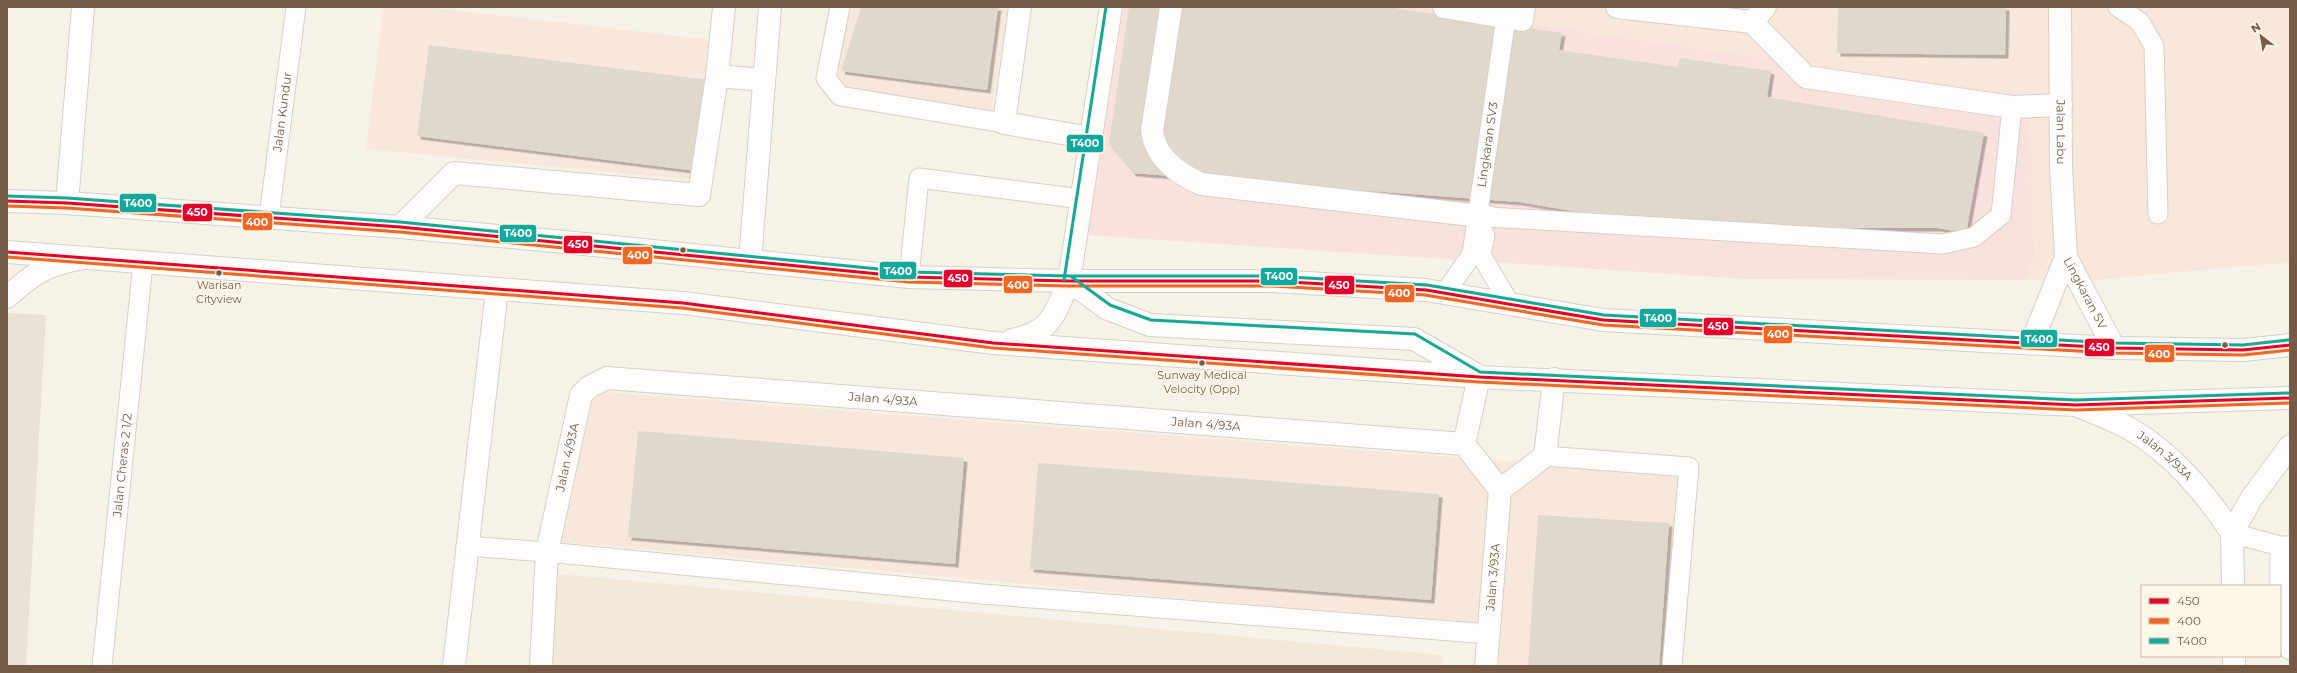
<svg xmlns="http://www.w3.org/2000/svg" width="2297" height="673" font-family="Montserrat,sans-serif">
  <defs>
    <filter id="shadow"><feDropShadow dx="3.5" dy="3.5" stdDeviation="0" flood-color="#0004"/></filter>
  </defs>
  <rect width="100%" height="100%" fill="#f7f2e8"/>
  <path fill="#f3e9d8" d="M 558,574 L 1443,655 L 1441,666 L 549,666 Z"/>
  <path fill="#f8e8db" d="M 383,7 L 426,7 L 731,42 L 714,182 L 366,149 Z
    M 849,7 L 1009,7 L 991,112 L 844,88 L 836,75 Z
    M 1124,7 L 2290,7 L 2290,262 L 2094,280 L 1747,279 L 1088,235 Z
    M 603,392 L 1678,474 L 1663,666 L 1497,666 L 1500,627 L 562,542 L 591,403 Z"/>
  <path fill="#eae2d9" d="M 7,313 L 46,315 L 26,666 L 7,666 Z"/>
  <path fill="#f9e2de" d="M 1124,7 L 1408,7 L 2029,96 L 2034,260 L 2024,280 L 1747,279 L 1088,235 Z"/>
  <path fill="#e1d8cd" filter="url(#shadow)" d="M 861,7 L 998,7 L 987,90 L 841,71 Z
    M 1129,7 L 1387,7 L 1562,33 L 1559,50 L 1678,67 L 1680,58 L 1771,71 L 1767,97 L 1984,133 L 1966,233 L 1938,228 L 1673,228 L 1519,202 L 1133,173 L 1109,144 Z
    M 1838,7 L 2006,7 L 2005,55 L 1837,53 Z
    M 429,45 L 709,80 L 697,171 L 417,136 Z
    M 638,431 L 964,458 L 955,564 L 628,537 Z
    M 1038,463 L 1439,494 L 1431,600 L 1030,569 Z
    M 1538,515 L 1669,523 L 1659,666 L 1528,666 Z"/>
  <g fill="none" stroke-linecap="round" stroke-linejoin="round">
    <g stroke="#d6cfc7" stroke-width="21">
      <g id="service">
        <path d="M 840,7 L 826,78 L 840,96 L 1004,123"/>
        <path d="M 2118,7 L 2140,22 L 2154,46 L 2158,214"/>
        <path id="s1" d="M 269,217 L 296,7"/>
        <path d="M 1489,217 L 1943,244 L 1974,237 L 2001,215 L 2012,107"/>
        <path d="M 1485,235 L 1481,255 L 1510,304"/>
        <path d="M 909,277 L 919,178 L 1082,199"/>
        <path id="s2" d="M 1445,293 L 1472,254 L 1506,17"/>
        <path d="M 1545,456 L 1689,467 L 1672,666"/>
        <path d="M 2232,533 L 2280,546 L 2290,546"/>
        <path d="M 466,546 L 547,552 L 982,594 L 1489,634"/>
        <path d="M 2280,546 L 2280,626 L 2290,650"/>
        <path id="s3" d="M 102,666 L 143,263"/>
      </g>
    </g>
    <g stroke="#d6cfc7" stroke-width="24">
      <g id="minor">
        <path d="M 1020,7 L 1004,123 L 1091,138"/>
        <path d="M 1171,7 L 1152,131 C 1156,158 1177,173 1201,184 L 1489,217"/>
        <path d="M 1444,7 L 1522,20 L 1524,7"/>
        <path d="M 1617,7 L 1752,22 L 1806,77 L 2012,107 L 2061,105"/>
        <path id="s4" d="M 2060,7 L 2061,167 L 2066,257 L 2114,348"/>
        <path d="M 1752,22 L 1765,7"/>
        <path d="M 717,76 L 724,7"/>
        <path d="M 67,203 L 83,7"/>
        <path d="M 400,227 L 454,173 L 699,195 L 717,76 L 764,80"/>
        <path d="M 750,261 L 770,7"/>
        <path d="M 7,297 C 32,275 45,265 79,259"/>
        <path d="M 2032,342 L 2066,257"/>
        <path id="s5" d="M 2076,405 C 2094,413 2115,420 2132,430 C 2174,455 2205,493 2232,533"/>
        <path d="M 1464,444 L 1479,377"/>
        <path d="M 1500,490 L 1545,456 L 1554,379"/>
        <path d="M 2233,586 L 2232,533 L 2251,499 L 2290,446"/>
        <path d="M 2234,656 L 2234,666"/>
        <path d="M 454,666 L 497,289"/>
        <path id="s6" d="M 541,666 L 547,552 L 581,395 L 589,387 L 607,378 L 1464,444 L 1500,490"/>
        <path id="s7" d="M 1486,666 L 1500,490"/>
      </g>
    </g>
    <g stroke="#d6cfc7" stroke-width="24">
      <path id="tertiary" d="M 1069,281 L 1111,7"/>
    </g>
    <g stroke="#d6cfc6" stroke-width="24">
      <path id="secondary" d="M 7,201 L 67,203 L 400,227 L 554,241 L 909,277 L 1069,281 L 1273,281 L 1426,290 L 1603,320 L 2114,348 L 2243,350 L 2290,345
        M 7,252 L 683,303 L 993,343 L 1479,377 L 2076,405 L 2290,398
        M 1069,281 L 1108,309 L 1150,325 L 1414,339 L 1475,374
        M 1012,340 C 1052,332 1054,315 1069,281"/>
    </g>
    <use href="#service" stroke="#fefdfc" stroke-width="19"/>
    <use href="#minor" stroke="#fefdfc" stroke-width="22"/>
    <use href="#tertiary" stroke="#fefdfc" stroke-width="22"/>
    <use href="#secondary" stroke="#fefdfc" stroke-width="22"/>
    <g stroke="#fff8e9" stroke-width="6">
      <path id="bus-1" d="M 7,201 L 67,203 L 400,227 L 909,277 L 1069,281 L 1273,281 L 1426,290 L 1603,320 L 2114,348 L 2243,350 L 2290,345
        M 7,252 L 683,303 L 993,343 L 1479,377 L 2076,405 L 2290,398"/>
    </g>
    <g stroke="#fff8e9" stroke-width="6">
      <path id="bus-2" d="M 7,206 L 67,208 L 400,232 L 909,282 L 1069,286 L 1273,286 L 1425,295 L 1603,325 L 2114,353 L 2243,355 L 2290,350
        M 7,257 L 682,308 L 993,348 L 1479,382 L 2076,410 L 2290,403"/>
    </g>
    <g stroke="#fff8e9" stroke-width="6">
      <path id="bus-3" d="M 7,196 L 67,198 L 400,222 L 909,272 L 1069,276 L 1273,276 L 1427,285 L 1604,315 L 2114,343 L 2243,345 L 2289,340
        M 1072,277 L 1110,305 L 1151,320 L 1415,334 L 1480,372 L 2076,400 L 2290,393
        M 1064,280 L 1106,7"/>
    </g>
    <use href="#bus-1" stroke="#e4002b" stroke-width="3"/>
    <use href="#bus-2" stroke="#f26522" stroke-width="3"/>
    <use href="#bus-3" stroke="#12a89d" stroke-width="3"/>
  </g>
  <g fill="#765c47" stroke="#fff8e9" stroke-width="1.5">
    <circle cx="683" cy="250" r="3.5"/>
    <circle cx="219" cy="273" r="3.5"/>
    <circle cx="2225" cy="345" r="3.5"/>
    <circle cx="1202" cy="363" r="3.5"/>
  </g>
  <g text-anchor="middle" stroke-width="3" stroke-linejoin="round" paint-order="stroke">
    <g font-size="11" fill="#765c47" stroke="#fff8e9">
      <text x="219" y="289">Warisan<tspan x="219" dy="14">Cityview</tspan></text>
      <text x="1202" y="379">Sunway Medical<tspan x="1202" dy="14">Velocity (Opp)</tspan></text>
    </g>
    <g font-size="12" fill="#765c47" stroke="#fff8e9">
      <text dy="4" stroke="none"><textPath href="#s1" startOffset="106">Jalan Kundur</textPath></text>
      <text dy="4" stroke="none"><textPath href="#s4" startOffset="125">Jalan Labu</textPath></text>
      <text dy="4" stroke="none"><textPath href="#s2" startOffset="158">Lingkaran SV3</textPath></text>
      <text dy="4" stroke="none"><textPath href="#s4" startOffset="291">Lingkaran SV</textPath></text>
      <text dy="4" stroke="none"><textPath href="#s6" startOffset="583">Jalan 4/93A</textPath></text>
      <text dy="4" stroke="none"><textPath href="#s6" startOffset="907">Jalan 4/93A</textPath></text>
      <text dy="4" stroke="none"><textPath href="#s6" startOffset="211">Jalan 4/93A</textPath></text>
      <text dy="4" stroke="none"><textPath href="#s5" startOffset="103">Jalan 3/93A</textPath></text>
      <text dy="4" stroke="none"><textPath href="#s3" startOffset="202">Jalan Cheras 2 1/2</textPath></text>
      <text dy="4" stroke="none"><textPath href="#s7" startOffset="89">Jalan 3/93A</textPath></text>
    </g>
  </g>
  <g stroke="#fff8e9" stroke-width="1.5">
    <rect x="1066" y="134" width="38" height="19" rx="4" fill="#12a89d"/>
    <rect x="119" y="193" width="38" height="20" rx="4" fill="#12a89d"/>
    <rect x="182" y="203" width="31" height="19" rx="4" fill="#e4002b"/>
    <rect x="242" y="212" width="31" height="19" rx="4" fill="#f26522"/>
    <rect x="499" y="224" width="38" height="19" rx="4" fill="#12a89d"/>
    <rect x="563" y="235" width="30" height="19" rx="4" fill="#e4002b"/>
    <rect x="622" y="246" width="31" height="19" rx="4" fill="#f26522"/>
    <rect x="879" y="261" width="38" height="19" rx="4" fill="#12a89d"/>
    <rect x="1260" y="267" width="38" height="19" rx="4" fill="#12a89d"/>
    <rect x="943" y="269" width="30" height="19" rx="4" fill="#e4002b"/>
    <rect x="1003" y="275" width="30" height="19" rx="4" fill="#f26522"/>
    <rect x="1324" y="275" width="31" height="20" rx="4" fill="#e4002b"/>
    <rect x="1384" y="284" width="31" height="19" rx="4" fill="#f26522"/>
    <rect x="1639" y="308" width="38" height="20" rx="4" fill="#12a89d"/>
    <rect x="1703" y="317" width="31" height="19" rx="4" fill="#e4002b"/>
    <rect x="1763" y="325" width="30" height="19" rx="4" fill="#f26522"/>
    <rect x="2020" y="329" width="38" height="19" rx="4" fill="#12a89d"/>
    <rect x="2084" y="338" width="31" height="19" rx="4" fill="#e4002b"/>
    <rect x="2144" y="344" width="31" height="19" rx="4" fill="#f26522"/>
  </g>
  <g font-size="11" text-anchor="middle" font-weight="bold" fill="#fff">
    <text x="1085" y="147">T400</text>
    <text x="138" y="207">T400</text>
    <text x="197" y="216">450</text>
    <text x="257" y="226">400</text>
    <text x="518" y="237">T400</text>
    <text x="578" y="248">450</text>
    <text x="638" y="259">400</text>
    <text x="898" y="275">T400</text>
    <text x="1279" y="280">T400</text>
    <text x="958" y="282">450</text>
    <text x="1018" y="289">400</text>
    <text x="1339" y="289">450</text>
    <text x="1399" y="297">400</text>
    <text x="1658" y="322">T400</text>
    <text x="1718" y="330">450</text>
    <text x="1778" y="338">400</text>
    <text x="2039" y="343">T400</text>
    <text x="2099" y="351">450</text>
    <text x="2159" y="358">400</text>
  </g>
  <rect width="2297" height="673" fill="none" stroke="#765c47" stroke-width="16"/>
  <rect x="2141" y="585" width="140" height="72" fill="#fff8e9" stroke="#c8baa8"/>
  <rect x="2149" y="598" width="20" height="6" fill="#e4002b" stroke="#c8baa8"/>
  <text x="2177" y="605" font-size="12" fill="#765c47">450</text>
  <rect x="2149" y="618" width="20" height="6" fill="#f26522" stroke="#c8baa8"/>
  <text x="2177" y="625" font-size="12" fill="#765c47">400</text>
  <rect x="2149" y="638" width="20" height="6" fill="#12a89d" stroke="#c8baa8"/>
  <text x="2177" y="645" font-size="12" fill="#765c47">T400</text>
  <g transform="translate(2261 36) rotate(329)" stroke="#fff8e9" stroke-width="3" paint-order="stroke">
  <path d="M0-3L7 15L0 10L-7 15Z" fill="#765c47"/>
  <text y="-6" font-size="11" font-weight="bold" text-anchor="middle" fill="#765c47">N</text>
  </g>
</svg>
